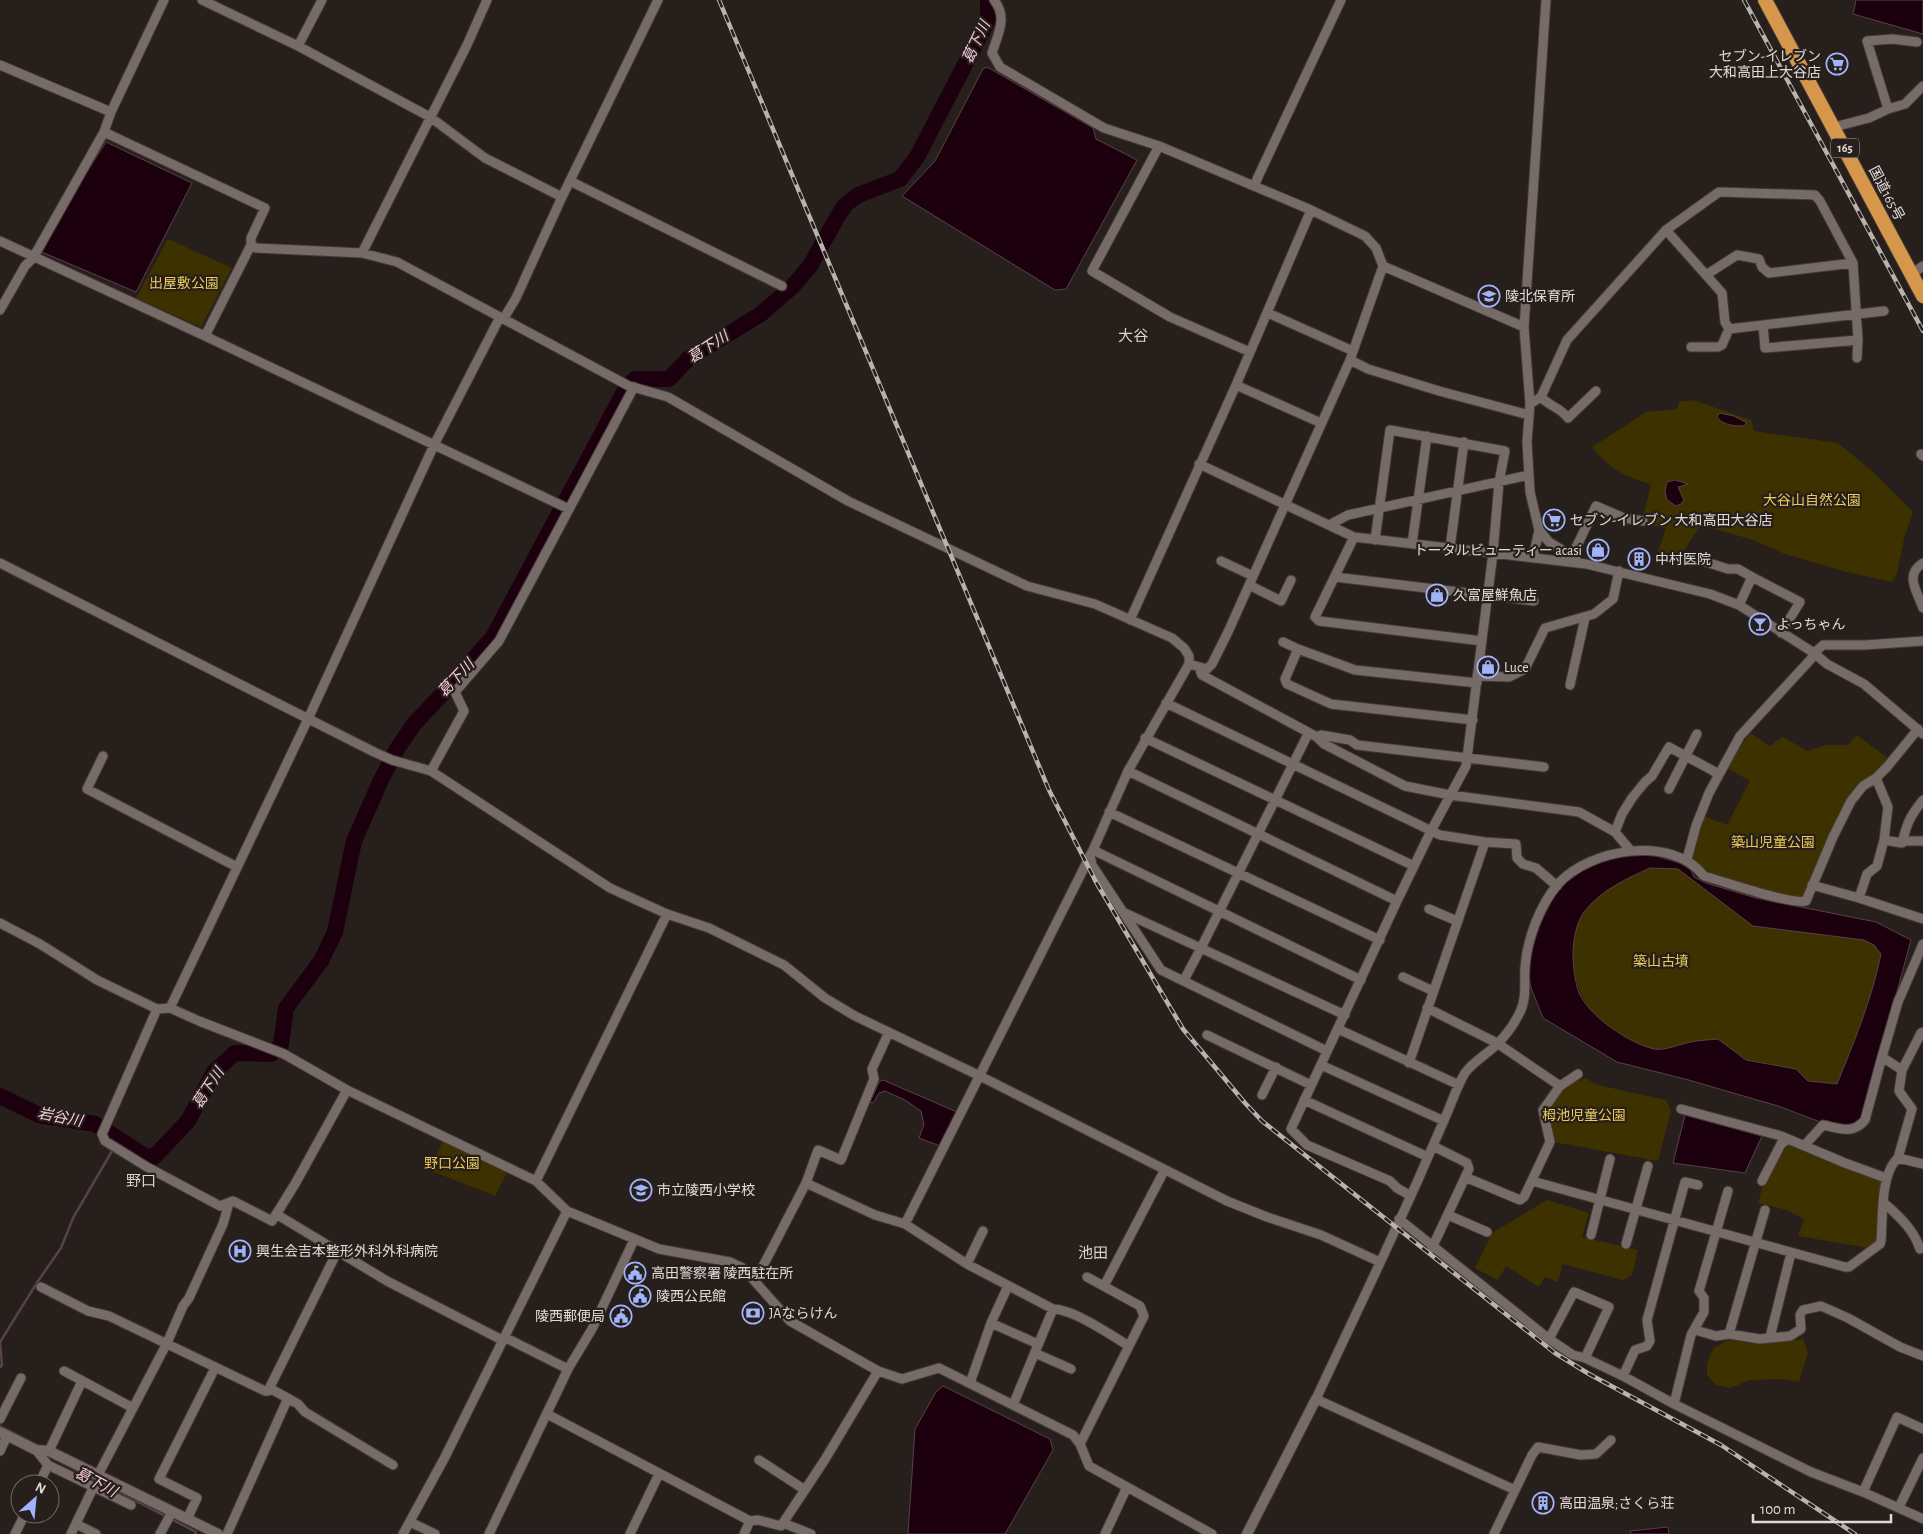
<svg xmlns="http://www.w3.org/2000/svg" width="1923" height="1534" font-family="'Alegreya Sans','Noto Sans JP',sans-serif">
  <rect width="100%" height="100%" fill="#271f1b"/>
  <path fill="#3e3100" d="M 168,239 L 232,268 L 201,327 L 136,298 Z
    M 1693,400 L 1751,420 L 1754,431 L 1838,443 L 1871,470 L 1913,512 L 1904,539 L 1897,574 L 1892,582 L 1843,571 L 1785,554 L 1750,539 L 1701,525 L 1685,549 L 1676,556 L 1658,552 L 1666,528 L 1642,523 L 1651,484 C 1624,477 1609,468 1592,447 L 1646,412 L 1677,409 L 1679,402 Z
    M 1750,733 L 1770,746 L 1783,737 L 1807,751 L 1826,745 L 1848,745 L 1857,735 L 1889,759 L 1874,775 L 1861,783 L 1823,850 L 1801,899 L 1708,875 L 1692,857 L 1704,816 L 1727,825 L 1750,781 L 1727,768 L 1739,748 Z
    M 1651,868 L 1678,869 L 1753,925 L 1864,940 L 1874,945 L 1881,954 C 1872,999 1854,1042 1837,1084 L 1808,1081 L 1796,1069 L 1746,1060 L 1718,1039 C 1709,1040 1700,1040 1691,1042 C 1680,1044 1668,1049 1658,1049 C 1647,1050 1635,1042 1626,1037 C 1614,1029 1598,1020 1590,1009 C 1571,985 1566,937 1585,912 C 1601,890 1626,879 1651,868 Z
    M 1585,1078 L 1598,1085 L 1666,1100 L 1671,1111 L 1658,1161 L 1554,1142 C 1552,1134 1547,1124 1546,1115 C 1545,1098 1571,1083 1585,1078 Z
    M 443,1141 L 508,1171 L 495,1196 L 429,1170 Z
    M 1788,1143 L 1883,1180 L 1879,1237 L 1876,1243 L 1868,1248 L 1798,1236 L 1804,1219 L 1787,1210 L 1758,1203 L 1762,1189 L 1782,1145 Z
    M 1547,1200 L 1589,1213 L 1582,1237 L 1638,1250 L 1632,1275 L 1623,1280 L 1563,1264 L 1558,1282 L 1545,1277 L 1539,1287 L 1506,1266 L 1498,1280 L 1475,1268 L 1492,1233 Z
    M 1803,1339 L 1808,1352 L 1799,1382 L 1780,1379 L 1749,1380 L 1731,1388 L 1716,1385 L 1707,1375 L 1707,1363 L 1714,1348 L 1728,1340 L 1756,1344 Z"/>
  <path fill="#1c000e" stroke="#57414a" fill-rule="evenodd" d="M 1856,0 L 1923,0 L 1923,34 L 1853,14 Z
    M 987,67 L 1093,128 L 1096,139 L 1137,160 L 1066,289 L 1055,290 L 902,196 L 935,161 L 983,69 Z
    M 106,142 L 192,183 L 136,292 L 37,250 Z
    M 1719,413 L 1734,416 L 1747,423 L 1743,426 C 1733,426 1723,425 1717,417 Z
    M 1675,480 L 1688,484 L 1678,487 L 1684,500 L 1681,504 L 1676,506 L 1667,500 L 1665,491 L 1667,482 Z
    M 1646,853 L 1680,863 L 1691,870 L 1694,877 L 1706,883 L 1756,898 L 1876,922 L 1911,940 L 1862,1120 L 1852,1127 L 1823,1123 L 1778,1106 L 1685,1079 L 1617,1062 L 1543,1018 L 1531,988 L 1529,977 L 1531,953 L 1538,928 L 1558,888 L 1582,871 L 1609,857 ZM 1650,868 L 1678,869 L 1753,926 L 1864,940 L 1874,945 L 1881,954 C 1872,999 1854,1042 1837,1084 L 1808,1081 L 1796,1069 L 1746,1060 L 1718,1039 C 1709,1040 1700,1040 1691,1042 C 1680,1044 1665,1051 1654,1049 C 1629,1043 1590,1017 1579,993 C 1575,981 1573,967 1573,955 C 1573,941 1576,923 1584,912 C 1601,890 1626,879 1650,868 Z
    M 883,1080 L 957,1112 L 940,1146 L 919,1138 L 924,1125 L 921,1111 L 905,1100 L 885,1091 L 879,1093 L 873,1103 L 870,1102 L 879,1082 Z
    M 1685,1115 L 1762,1136 L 1745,1173 L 1673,1163 Z
    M 943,1386 L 1050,1439 L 1053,1450 L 1005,1534 L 908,1534 L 915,1429 L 936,1392 Z
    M 1668,1527 L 1669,1534 L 1631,1534 L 1630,1531 Z"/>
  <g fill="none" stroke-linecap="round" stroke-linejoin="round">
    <path stroke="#57414a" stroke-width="2.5" d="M 0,1367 L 2,1365 L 0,1342 L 38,1281 L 61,1248 L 73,1218 L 119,1139
      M 0,1426 L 39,1446
      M 53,1458 L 196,1532 L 195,1534"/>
    <path stroke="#1c000e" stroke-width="16" d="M 0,1096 L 39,1115 L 95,1124 L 145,1156 L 154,1157 L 188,1121 L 214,1072 L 235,1053 L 271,1054 L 281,1045 L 286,1008 L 321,961 L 335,932 L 354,841 L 381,780 L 397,749 L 414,724 L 449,687 L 493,637 L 625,390 L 635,379 L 669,379 L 689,358 L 761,314 L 792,287 L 810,266 L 835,221 L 845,205 L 858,195 L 900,179 L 917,157 L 988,20 L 988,0"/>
    <g stroke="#423a38" stroke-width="11">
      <path id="minor" d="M 202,0 L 298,46 L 430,117 L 485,158 L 562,197
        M 994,0 C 1008,17 998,34 992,53 L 1000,67 L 1104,128 L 1159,146 L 1311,210 L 1365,236 L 1376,248 L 1383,266 L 1350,360 L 1228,632 L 1212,664 L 1207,669 L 1189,664
        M 298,46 L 322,0
        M 0,65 L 111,112 L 104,132 L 265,208 L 251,238 L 251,245 L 256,248 L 362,253 L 397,262 L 629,386 L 668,397 L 848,501 L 1027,586 L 1095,604 L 1172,638 L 1184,648 L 1189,656 L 1189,664 L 1128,771 L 1093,850 L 905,1224
        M 1888,109 L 1867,41 L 1892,39 L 1917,42
        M 111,112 L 164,0
        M 1834,127 L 1869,118 L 1888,109 L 1905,104 L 1923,86
        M 1159,146 L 1092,271 L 1170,317 L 1250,352
        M 570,181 L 782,286
        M 1255,186 L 1257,179 L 1341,0
        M 1666,230 L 1722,293 L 1725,322 L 1729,329 L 1884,311
        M 0,241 L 205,336
        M 251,245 L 205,336 L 569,509
        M 362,253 L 467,45 L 487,0
        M 1383,266 L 1524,327
        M 1912,274 L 1923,266
        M 1706,275 L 1737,255 L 1759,259 L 1762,267 L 1769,273 L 1853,263
        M 0,310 L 25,266 L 33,258 L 104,132
        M 1268,313 L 1353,351
        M 504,318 L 516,298 L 562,197 L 658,0
        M 1763,325 L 1765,348 L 1858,340
        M 1691,347 L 1718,347 L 1722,345 L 1729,329
        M 1350,360 L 1368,369 L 1439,391 L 1529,415
        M 1236,385 L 1321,423
        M 1541,397 C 1549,406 1561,408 1568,418 L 1596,391
        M 1530,404 L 1541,397 L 1567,340 L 1666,230 L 1719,192 L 1815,195 L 1820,201 L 1853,263 L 1858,340 L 1857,358
        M 1921,454 L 1923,456
        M 1199,464 L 1354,537 L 1586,564 L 1710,594 L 1739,605 L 1814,653 L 1827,664 L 1864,684 L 1923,734
        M 1329,525 L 1348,515 L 1529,475
        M 1539,530 L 1549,542 L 1576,558
        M 1354,537 L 1315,617 L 1319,621 L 1482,641
        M 1375,540 L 1390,430 L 1505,451 L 1499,482 L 1493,553 L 1466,766 L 1431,831 L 1397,901 L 1291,1129 L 1307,1145 L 1390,1181 L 1397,1188 L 1411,1196
        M 1412,544 L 1427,436
        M 1450,548 L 1464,442
        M 1572,556 L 1596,506 L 1624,518 L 1643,521
        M 1533,558 L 1539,530 L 1530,492 L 1527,442 L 1530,404 L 1524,327 L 1546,0
        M 1221,561 L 1253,576
        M 1706,562 L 1728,569 L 1738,569 L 1752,577 L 1739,605
        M 0,563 L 374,752 L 392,760 L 431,771 L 610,888 L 667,914 L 709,928 L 784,965 L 825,998 L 855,1016 L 980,1076 L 1227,1201 L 1267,1217 L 1321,1235 L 1380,1262
        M 1923,563 C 1904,575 1917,591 1923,608
        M 1335,577 L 1534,601
        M 1752,577 L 1800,602 L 1781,633
        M 1249,585 L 1281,601 L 1291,580
        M 1130,620 L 1236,385 L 1311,210
        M 1283,642 L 1298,649
        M 1199,668 L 1202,675 L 1317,737 L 1324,744 L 1405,786 L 1450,795 L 1579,812 L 1615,832 L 1631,851
        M 1477,676 L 1509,677 L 1525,669 L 1545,628 L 1594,614 L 1613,599 L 1619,571
        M 1570,685 L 1585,618
        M 1166,703 L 1440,835 L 1485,842 L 1409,1063
        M 1473,720 L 1331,704 L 1287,684 L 1285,679 L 1298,649 L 1355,670 L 1477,683
        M 1317,737 L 1321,735 L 1350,740 L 1357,745 L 1544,767
        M 1145,738 L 1414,866
        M 103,756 L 87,789 L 237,867
        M 431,771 L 464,711 L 455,692 L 499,641 L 634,387
        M 1128,771 L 1397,901
        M 1876,778 L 1888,807 L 1884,840 L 1902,843 L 1905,841 L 1923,841
        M 1669,789 L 1697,734
        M 1109,812 L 1380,940
        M 1615,832 L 1622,814 L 1632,798 L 1645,782 L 1652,776 L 1669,747 L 1719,774
        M 1485,842 L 1516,844 L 1517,858 L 1523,864 L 1536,868 L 1557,886
        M 1902,843 C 1907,823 1910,816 1923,800
        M 1093,850 L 1361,980
        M 1090,855 L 1092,865 L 1161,970 L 1327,1051
        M 1687,859 L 1696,826 L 1709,793 L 1740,736 L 1811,659 L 1814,653 L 1823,645 L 1865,645 L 1923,641
        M 1812,885 L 1859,898 L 1923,919
        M 1859,898 L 1867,874 L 1877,866 L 1884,840
        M 1429,909 L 1457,921
        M 1125,913 L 1345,1015
        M 0,923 L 40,944 L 97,980 L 157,1009 L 170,1008 L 199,1021 L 284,1054 L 347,1090 L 536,1181 L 567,1211 L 659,1249 L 730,1262 L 743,1268 L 790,1321 L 878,1371 L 902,1379 L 939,1368 L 1073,1435 L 1080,1444 L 1089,1466 L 1212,1534
        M 1403,977 L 1433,991
        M 1184,980 L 1201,948 L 1308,734
        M 170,1008 L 308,719 L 434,445 L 500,317
        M 1427,1008 L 1497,1043 L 1560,1086
        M 157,1009 L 102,1134 L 105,1141 L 147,1167 L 220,1206 L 233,1201 L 272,1221 L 295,1184 L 347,1090
        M 1338,1029 L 1459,1085
        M 1207,1035 L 1311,1085
        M 1321,1065 L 1444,1121
        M 1902,1070 L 1882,1057 L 1898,1002 L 1923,944
        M 1262,1095 L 1276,1067
        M 1304,1100 L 1428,1157
        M 1681,1109 L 1781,1136 L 1845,1163 L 1886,1178
        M 1804,1146 L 1823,1125 C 1839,1128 1853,1135 1865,1120 L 1882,1057
        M 1898,1158 L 1923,1164
        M 1465,1177 L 1520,1200 L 1524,1197 L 1550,1142 L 1543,1110 L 1560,1086 L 1578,1074
        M 536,1181 L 667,914
        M 1532,1181 L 1845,1267 L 1849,1267 L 1880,1244 L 1881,1241 C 1883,1218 1880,1174 1898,1158 L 1912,1109 L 1899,1091 L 1902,1070 L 1921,1033 L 1923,1032
        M 1762,1181 L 1781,1144 L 1788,1139
        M 806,1183 L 818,1150 L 841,1160 L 874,1079 L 872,1069 L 889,1032
        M 1884,1203 C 1899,1216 1914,1230 1920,1249
        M 276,1214 L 387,1281 L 502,1340
        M 1448,1215 L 1487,1232
        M 1399,1219 L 1549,1339 L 1573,1355 L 1585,1358 L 1623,1376 L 1674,1404 L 1811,1472 L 1863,1492 L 1923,1519
        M 1591,1235 L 1610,1159
        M 1626,1244 L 1648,1166
        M 1432,1248 L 1469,1169 L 1467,1163 L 1433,1146
        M 967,1264 L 983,1231
        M 751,1277 L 762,1268 L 806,1183 L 875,1215 L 905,1224 L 967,1264 L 1053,1309 C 1073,1309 1111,1335 1129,1346
        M 1104,1286 L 1164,1171
        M 41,1287 L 88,1311 L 109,1316 L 265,1391 L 273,1390 L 298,1404 L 305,1412 L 393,1465
        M 991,1323 L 1038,1344
        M 1695,1330 L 1716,1336 L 1729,1334 L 1760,1339 L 1790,1336 L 1801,1329 L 1800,1315 L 1803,1310 L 1821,1306 L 1848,1318 L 1900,1347 L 1923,1356
        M 1729,1334 L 1765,1210
        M 504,1337 L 568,1369
        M 1770,1337 L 1791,1253
        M 1549,1339 L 1574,1292 L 1609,1307 L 1585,1358
        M 1035,1353 L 1071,1369
        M 64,1371 L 133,1408
        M 1623,1376 L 1635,1350 L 1647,1346 L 1650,1341 L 1647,1320 L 1685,1182 L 1698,1185
        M 970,1383 L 991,1323 L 1008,1286
        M 268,1391 L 337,1252
        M 1674,1404 L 1691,1335 L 1704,1312 L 1704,1298 L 1699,1291 L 1728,1191
        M 1013,1405 L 1053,1309
        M 547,1414 L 750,1521 L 758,1520 L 781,1526 L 824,1461 L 878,1371
        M 0,1419 L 21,1378
        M 1080,1444 L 1144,1316 L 1140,1306 L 1087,1277
        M 36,1450 L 48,1465 L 131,1505
        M 0,1451 L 7,1436
        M 49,1451 L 82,1381
        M 759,1460 L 805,1490
        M 98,1475 L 167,1343 L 183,1306 L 189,1298 L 223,1224 L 229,1203
        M 39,1484 L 48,1465
        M 1515,1490 L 1316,1399 C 1350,1326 1385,1254 1418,1180 C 1428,1157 1438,1134 1448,1111 C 1453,1099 1458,1084 1465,1073 C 1472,1063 1484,1056 1493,1048 C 1504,1038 1514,1025 1520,1012 C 1527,998 1524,982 1525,967 C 1527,939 1540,905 1558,884 C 1590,848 1673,835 1704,876 C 1723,881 1790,905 1806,901 L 1833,837 L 1851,801 L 1863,786 L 1876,778 L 1887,767 L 1918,729
        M 1863,1492 L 1897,1417 L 1923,1429
        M 1899,1507 L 1923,1458
        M 187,1519 L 197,1498 L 159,1479 L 215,1368
        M 410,1522 L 435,1534
        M 783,1523 L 811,1534
        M 76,1524 L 96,1534
        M 15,1534 L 25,1514
        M 71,1534 L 93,1488
        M 160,1534 L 172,1512
        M 227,1534 L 288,1398
        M 403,1534 L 445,1457 L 567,1211
        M 489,1534 L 568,1369 L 592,1329 L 634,1240
        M 630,1534 L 659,1474
        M 744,1534 L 750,1521
        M 1105,1534 L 1127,1487
        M 1494,1534 L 1532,1455 L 1538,1447 L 1581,1455 L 1596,1454 L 1611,1440"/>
    </g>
    <g stroke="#423a38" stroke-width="12">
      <path id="tertiary" d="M 0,1432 L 36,1450 L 49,1451 L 218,1534
        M 1247,1534 L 1316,1399"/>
    </g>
    <g stroke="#423a38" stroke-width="16">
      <path id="trunk" d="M 1765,0 L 1923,296"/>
    </g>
    <use href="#minor" stroke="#766b67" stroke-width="9"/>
    <use href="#tertiary" stroke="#766b67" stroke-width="10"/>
    <use href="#trunk" stroke="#d7974b" stroke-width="14"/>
    <g stroke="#b9b3b0" stroke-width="4.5">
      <path id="rail" d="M 719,0 L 1049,790 L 1096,882 L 1183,1029 L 1245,1103 L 1262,1121 L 1555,1353 L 1589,1374 L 1721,1445 L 1855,1534
        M 1744,0 L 1923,331"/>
    </g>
    <use href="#rail" stroke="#271f1b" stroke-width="2.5" stroke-dasharray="8" stroke-linecap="butt"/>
  </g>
  <defs>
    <g id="supermarket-ring" transform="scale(1.125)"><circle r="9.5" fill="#271f1b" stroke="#a0b3fd" stroke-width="1.5"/><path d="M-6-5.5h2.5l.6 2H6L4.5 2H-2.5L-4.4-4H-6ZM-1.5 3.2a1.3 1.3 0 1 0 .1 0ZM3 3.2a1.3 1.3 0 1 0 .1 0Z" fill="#a0b3fd"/></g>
    <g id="school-ring" transform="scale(1.125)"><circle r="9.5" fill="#271f1b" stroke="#a0b3fd" stroke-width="1.5"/><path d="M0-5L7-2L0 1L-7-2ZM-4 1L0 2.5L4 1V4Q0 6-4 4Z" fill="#a0b3fd"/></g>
    <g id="shop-ring" transform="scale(1.125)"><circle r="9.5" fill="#271f1b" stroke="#a0b3fd" stroke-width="1.5"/><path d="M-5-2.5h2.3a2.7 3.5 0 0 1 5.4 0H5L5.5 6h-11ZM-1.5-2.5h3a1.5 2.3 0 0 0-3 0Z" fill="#a0b3fd"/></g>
    <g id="building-ring" transform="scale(1.125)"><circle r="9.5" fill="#271f1b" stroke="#a0b3fd" stroke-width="1.5"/><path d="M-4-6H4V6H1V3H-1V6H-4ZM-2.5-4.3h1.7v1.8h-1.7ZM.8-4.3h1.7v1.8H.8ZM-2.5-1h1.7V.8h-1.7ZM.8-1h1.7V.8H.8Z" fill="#a0b3fd"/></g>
    <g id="bar-ring" transform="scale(1.125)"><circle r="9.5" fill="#271f1b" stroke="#a0b3fd" stroke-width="1.5"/><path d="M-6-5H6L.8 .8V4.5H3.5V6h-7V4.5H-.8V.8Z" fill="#a0b3fd"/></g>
    <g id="hospital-ring" transform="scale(1.125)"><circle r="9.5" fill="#271f1b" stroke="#a0b3fd" stroke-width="1.5"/><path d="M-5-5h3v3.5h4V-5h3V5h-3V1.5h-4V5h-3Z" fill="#a0b3fd"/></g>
    <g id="civic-ring" transform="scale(1.125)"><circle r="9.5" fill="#271f1b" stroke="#a0b3fd" stroke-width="1.5"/><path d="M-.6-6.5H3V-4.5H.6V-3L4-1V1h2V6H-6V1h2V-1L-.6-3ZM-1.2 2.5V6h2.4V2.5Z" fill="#a0b3fd"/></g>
    <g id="bank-ring" transform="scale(1.125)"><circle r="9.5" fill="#271f1b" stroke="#a0b3fd" stroke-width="1.5"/><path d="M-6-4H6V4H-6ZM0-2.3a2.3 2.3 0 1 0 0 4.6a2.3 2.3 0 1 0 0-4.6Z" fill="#a0b3fd"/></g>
  </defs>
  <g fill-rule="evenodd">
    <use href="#supermarket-ring" x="1837" y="64"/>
    <use href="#school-ring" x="1489" y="296"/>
    <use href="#supermarket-ring" x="1554" y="520"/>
    <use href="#shop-ring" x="1598" y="550"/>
    <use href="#building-ring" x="1639" y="559"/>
    <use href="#shop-ring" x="1437" y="595"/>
    <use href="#bar-ring" x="1760" y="624"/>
    <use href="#shop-ring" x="1488" y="667"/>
    <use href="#school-ring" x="641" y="1190"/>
    <use href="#hospital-ring" x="240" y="1251"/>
    <use href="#civic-ring" x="635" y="1273"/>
    <use href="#civic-ring" x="640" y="1296"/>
    <use href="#bank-ring" x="753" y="1313"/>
    <use href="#civic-ring" x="621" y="1316"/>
    <use href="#building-ring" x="1543" y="1503"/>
  </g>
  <g text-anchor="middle" stroke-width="4.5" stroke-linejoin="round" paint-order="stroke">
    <rect fill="#271f1b" stroke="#a8a29f" stroke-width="1" x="1831" y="138.5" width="28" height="19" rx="4"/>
    <g font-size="12" font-weight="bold" fill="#e0dad7">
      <text x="1845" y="152">165</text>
    </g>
    <g font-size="14" fill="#e0dad7" stroke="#271f1b" text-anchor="start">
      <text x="1821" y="61" text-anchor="end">セブン-イレブン<tspan x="1821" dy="16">大和高田上大谷店</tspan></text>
      <text x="1505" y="301">陵北保育所</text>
      <text x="1570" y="525">セブン-イレブン 大和高田大谷店</text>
      <text x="1582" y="555" text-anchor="end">トータルビューティー acasi</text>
      <text x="1655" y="564">中村医院</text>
      <text x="1453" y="600">久富屋鮮魚店</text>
      <text x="1776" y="629">よっちゃん</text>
      <text x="1504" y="672">Luce</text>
      <text x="657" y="1195">市立陵西小学校</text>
      <text x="256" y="1256">興生会吉本整形外科外科病院</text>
      <text x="651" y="1278">高田警察署 陵西駐在所</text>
      <text x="656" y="1301">陵西公民館</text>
      <text x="769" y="1318">JAならけん</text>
      <text x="605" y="1321" text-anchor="end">陵西郵便局</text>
      <text x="1559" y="1508">高田温泉;さくら荘</text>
    </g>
    <g font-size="14" fill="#e0dad7" stroke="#271f1b">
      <text transform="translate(1887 193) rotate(62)" y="5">国道165号</text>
    </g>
    <g font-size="14" fill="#eaca59" stroke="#271f1b">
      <text x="184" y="288">出屋敷公園</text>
      <text x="1812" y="505">大谷山自然公園</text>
      <text x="1773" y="847">築山児童公園</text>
      <text x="1661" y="966">築山古墳</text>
      <text x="1584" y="1120">栂池児童公園</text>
      <text x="452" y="1168">野口公園</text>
    </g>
    <g font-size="15" font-style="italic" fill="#f5cadd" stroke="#271f1b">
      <text transform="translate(976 42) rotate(-65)" y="5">葛下川</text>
      <text transform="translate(708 347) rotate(-33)" y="5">葛下川</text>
      <text transform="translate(456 678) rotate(-47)" y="5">葛下川</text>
      <text transform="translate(208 1088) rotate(-57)" y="5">葛下川</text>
      <text transform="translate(60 1117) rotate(11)" y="5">岩谷川</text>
      <text transform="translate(96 1482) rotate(28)" y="5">葛下川</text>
    </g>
    <g font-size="15" fill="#ddd1cc" stroke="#271f1b">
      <text x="1133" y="341">大谷</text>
      <text x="141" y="1186">野口</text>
      <text x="1093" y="1258">池田</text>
    </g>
  </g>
  <g transform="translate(35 1499) rotate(27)"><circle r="24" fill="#271f1b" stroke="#716a66"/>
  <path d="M0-4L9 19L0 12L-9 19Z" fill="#a0b3fd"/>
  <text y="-8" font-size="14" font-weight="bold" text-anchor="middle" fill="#e0dad7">N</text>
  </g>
  <path d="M1753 1514v8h138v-8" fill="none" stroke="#e0dad7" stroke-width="2.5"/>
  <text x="1760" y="1514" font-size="15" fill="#e0dad7" stroke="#271f1b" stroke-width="4" paint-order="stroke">100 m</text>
</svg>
